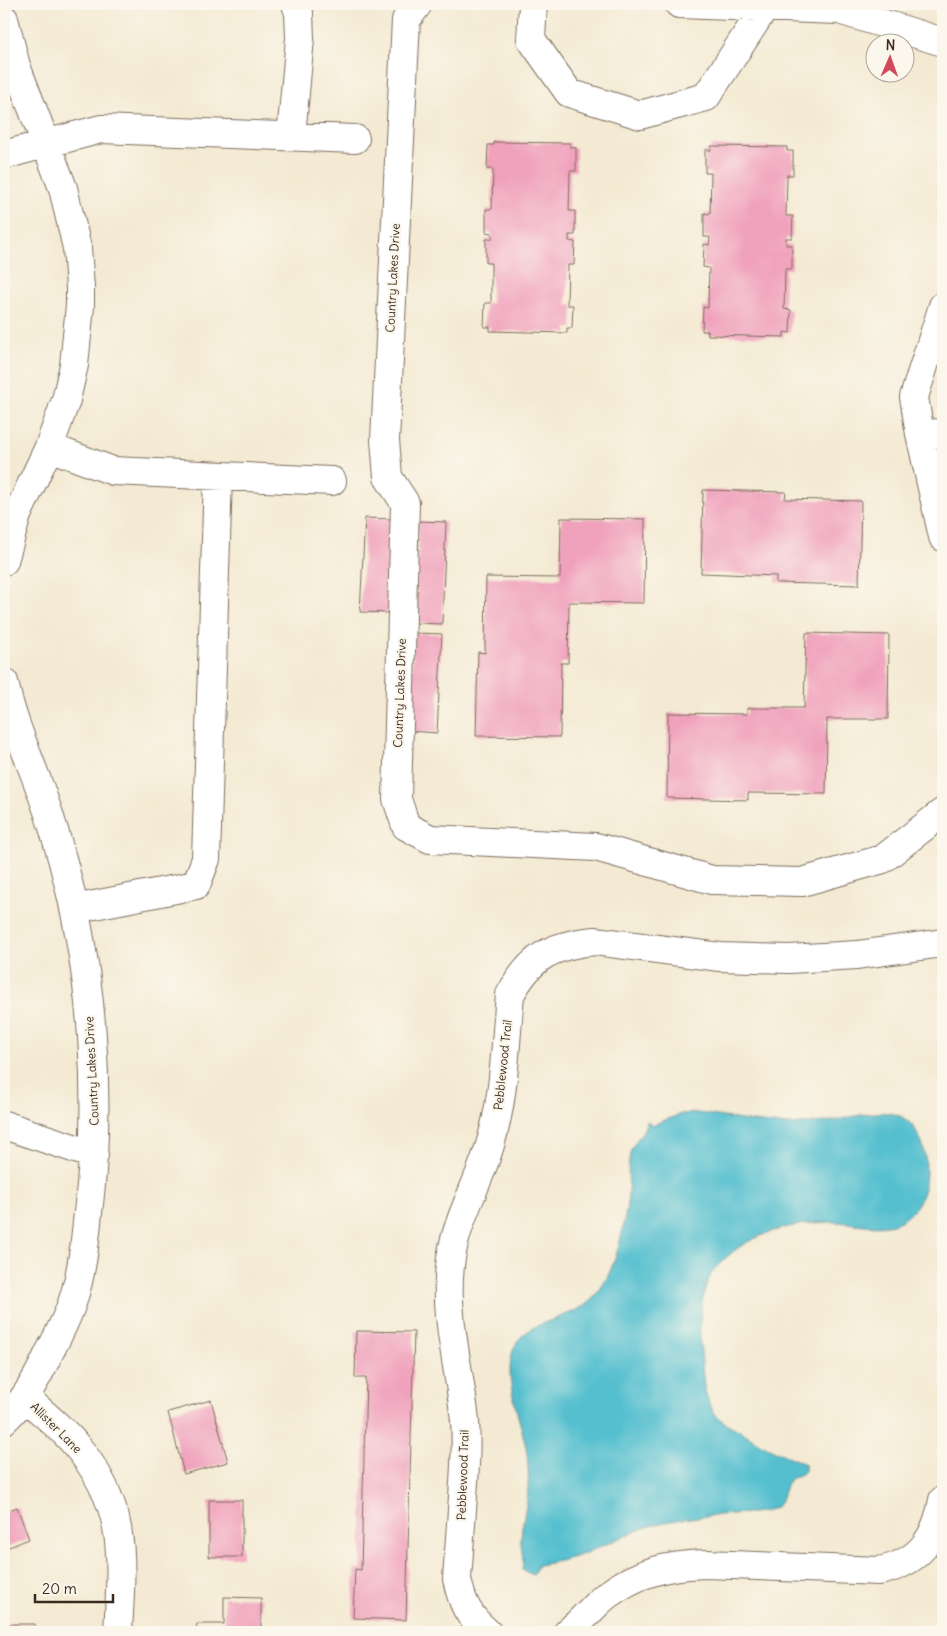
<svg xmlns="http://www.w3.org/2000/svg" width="947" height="1636" font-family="Delius,sans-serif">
  <rect width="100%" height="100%" fill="#fbf7ec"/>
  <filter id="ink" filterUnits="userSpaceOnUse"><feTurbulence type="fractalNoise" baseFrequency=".02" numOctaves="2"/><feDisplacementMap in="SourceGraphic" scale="10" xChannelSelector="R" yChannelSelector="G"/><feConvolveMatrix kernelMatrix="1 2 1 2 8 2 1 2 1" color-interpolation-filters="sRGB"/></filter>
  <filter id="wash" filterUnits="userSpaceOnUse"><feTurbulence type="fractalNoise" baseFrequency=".0096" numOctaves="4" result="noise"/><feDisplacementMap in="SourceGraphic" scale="20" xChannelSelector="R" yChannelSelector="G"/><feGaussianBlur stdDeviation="1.12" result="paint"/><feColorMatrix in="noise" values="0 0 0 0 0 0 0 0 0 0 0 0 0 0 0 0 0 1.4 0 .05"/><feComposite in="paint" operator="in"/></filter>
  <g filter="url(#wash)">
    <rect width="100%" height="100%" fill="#f4ead3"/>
    <path fill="#54bfcf" stroke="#487476" d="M 698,1113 C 728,1117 760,1125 791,1125 C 802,1124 815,1123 826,1122 C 847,1119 867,1111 888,1113 C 926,1116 933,1172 920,1200 C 917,1207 906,1218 899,1222 C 880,1230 856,1223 836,1222 C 796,1222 749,1232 721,1263 C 718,1266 713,1270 711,1274 C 700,1295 698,1328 701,1351 C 703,1371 702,1395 714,1412 C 720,1422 732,1426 742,1432 C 751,1437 760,1444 769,1448 C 781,1454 793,1458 805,1464 L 805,1471 C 800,1475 792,1477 789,1481 C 781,1490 785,1504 772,1509 C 759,1514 744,1513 730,1514 C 707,1516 683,1518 661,1523 C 633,1530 609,1544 583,1554 C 568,1560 554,1562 538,1565 L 533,1575 L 522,1570 C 525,1559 520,1549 521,1537 C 522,1525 525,1512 527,1500 C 529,1484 529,1459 525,1443 C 519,1415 505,1383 512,1354 C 520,1318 572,1322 593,1298 C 616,1274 624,1228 628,1196 C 629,1182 627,1168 630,1154 C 632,1141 645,1135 646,1121 L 652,1125 L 681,1114 Z"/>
    <g id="blocks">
      <path fill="#f0a1bc" d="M 494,142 L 570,143 L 570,147 L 576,148 L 576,171 L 570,171 L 569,211 L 575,211 L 575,235 L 569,235 L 569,241 L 575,242 L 574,265 L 568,265 L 567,305 L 573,305 L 572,328 L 567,328 L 567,333 L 490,331 L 490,327 L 484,327 L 485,303 L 491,303 L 491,263 L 486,263 L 486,239 L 492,239 L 492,233 L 486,232 L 486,209 L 492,209 L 493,169 L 487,169 L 488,145 L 494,145 Z
        M 711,146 L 787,147 L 787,151 L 793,151 L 793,175 L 787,175 L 786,216 L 793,216 L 792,238 L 786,238 L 786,245 L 792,245 L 792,269 L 785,269 L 784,309 L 791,310 L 790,333 L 784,332 L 784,337 L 708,335 L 708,331 L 702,331 L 703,307 L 708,308 L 709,268 L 703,267 L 704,244 L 709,245 L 710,237 L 704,237 L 704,213 L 710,214 L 711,173 L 705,173 L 705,150 L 711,150 Z
        M 703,490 L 786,492 L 785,499 L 861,501 L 859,585 L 776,583 L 776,576 L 701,573 Z
        M 365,518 L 393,519 L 389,613 L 360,612 Z
        M 561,518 L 645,519 L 644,603 L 569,602 L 568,663 L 561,663 L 560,737 L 476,736 L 478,652 L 485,653 L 486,577 L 560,578 Z
        M 419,521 L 446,522 L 442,624 L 415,623 Z
        M 414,633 L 442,634 L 437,733 L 409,731 Z
        M 806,633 L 889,635 L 888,719 L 827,719 L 826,794 L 748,793 L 748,800 L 667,798 L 668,713 L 747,714 L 747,708 L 804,708 Z
        M 356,1331 L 414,1332 L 406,1620 L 353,1618 L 355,1569 L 361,1570 L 366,1378 L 355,1378 Z
        M 211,1400 L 228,1462 L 184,1474 L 168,1412 Z
        M 209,1500 L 242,1500 L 242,1557 L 209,1557 Z
        M 17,1507 L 29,1539 L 4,1549 L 4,1512 Z
        M 4,1596 L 7,1596 L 7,1624 L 35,1624 L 35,1632 L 4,1632 Z
        M 224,1597 L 261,1598 L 261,1632 L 196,1632 L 197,1624 L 224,1624 Z"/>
    </g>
  </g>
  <g filter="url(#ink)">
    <use href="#blocks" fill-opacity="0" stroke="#7c6d5d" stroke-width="1"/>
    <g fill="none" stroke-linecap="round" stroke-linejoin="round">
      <g stroke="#7c6d5d" stroke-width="30">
        <path id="minor" d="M 418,4 L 406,20 L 385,440 L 388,477 L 405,503 L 397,799 L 406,826 L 430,839 L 596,847 L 712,880 L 802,882 L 883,859 L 943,812
          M 533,4 L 531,39 L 569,93 L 640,115 L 706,97 L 765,7
          M 679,4 L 839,10 L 943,42
          M 4,19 L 16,66 L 63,188 L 77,248 L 80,287 L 80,306 L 74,365 L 66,400 L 49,447 L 17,515 L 4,561
          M 291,136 L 300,38 L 299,13 L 296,4
          M 4,155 L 101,129 L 355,139
          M 943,306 L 914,397 L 920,434 L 943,433
          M 920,434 L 943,537
          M 49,447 L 113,471 L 332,481
          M 4,682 C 10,712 22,741 33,770 C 45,800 55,832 63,862 C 93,974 102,1098 88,1213 C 85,1242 82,1272 73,1300 C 67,1319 58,1336 49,1353 C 38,1377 24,1403 4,1420
          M 74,909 L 196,885 L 206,859 L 218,476
          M 4,1125 L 94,1155
          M 25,1397 C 41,1412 61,1427 75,1444 C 128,1506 122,1556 118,1632
          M 487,1632 C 468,1616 462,1603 457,1579 C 459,1552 461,1524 463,1496 C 465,1471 467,1446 465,1421 C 460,1372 444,1314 450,1266 C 454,1223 478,1186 490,1145 C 505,1096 505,1045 510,995 C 531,956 552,945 595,941 L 720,957 L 789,959 L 857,955 L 943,943
          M 568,1632 C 582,1621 593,1606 607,1595 C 638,1572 668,1565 706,1564 L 879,1571 C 919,1563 936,1539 943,1500"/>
      </g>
      <use href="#minor" stroke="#fff" stroke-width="28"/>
    </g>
  </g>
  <g text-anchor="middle" stroke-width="4.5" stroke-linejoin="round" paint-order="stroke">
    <g font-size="12" fill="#3b2a1e" stroke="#fbf7ec">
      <text transform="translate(393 278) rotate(-87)" y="4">Country Lakes Drive</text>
      <text transform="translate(400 693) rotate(-88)" y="4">Country Lakes Drive</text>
      <text transform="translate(503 1065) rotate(-84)" y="4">Pebblewood Trail</text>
      <text transform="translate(92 1071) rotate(-93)" y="4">Country Lakes Drive</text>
      <text transform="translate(56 1428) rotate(45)" y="4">Allister Lane</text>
      <text transform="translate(463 1475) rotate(-88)" y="4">Pebblewood Trail</text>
    </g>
  </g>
  <rect width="947" height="1636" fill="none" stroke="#fbf7ec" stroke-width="20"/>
  <g transform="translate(890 58) rotate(2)"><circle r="24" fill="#fbf7ec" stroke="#aea59a"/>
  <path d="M0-4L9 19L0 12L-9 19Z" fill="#d1495b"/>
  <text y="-8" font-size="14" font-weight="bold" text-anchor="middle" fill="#3b2a1e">N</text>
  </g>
  <path d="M35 1594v8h78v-8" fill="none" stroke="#3b2a1e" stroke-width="2.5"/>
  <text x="42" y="1594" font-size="15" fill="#3b2a1e" stroke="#fbf7ec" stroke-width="4" paint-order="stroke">20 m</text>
</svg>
